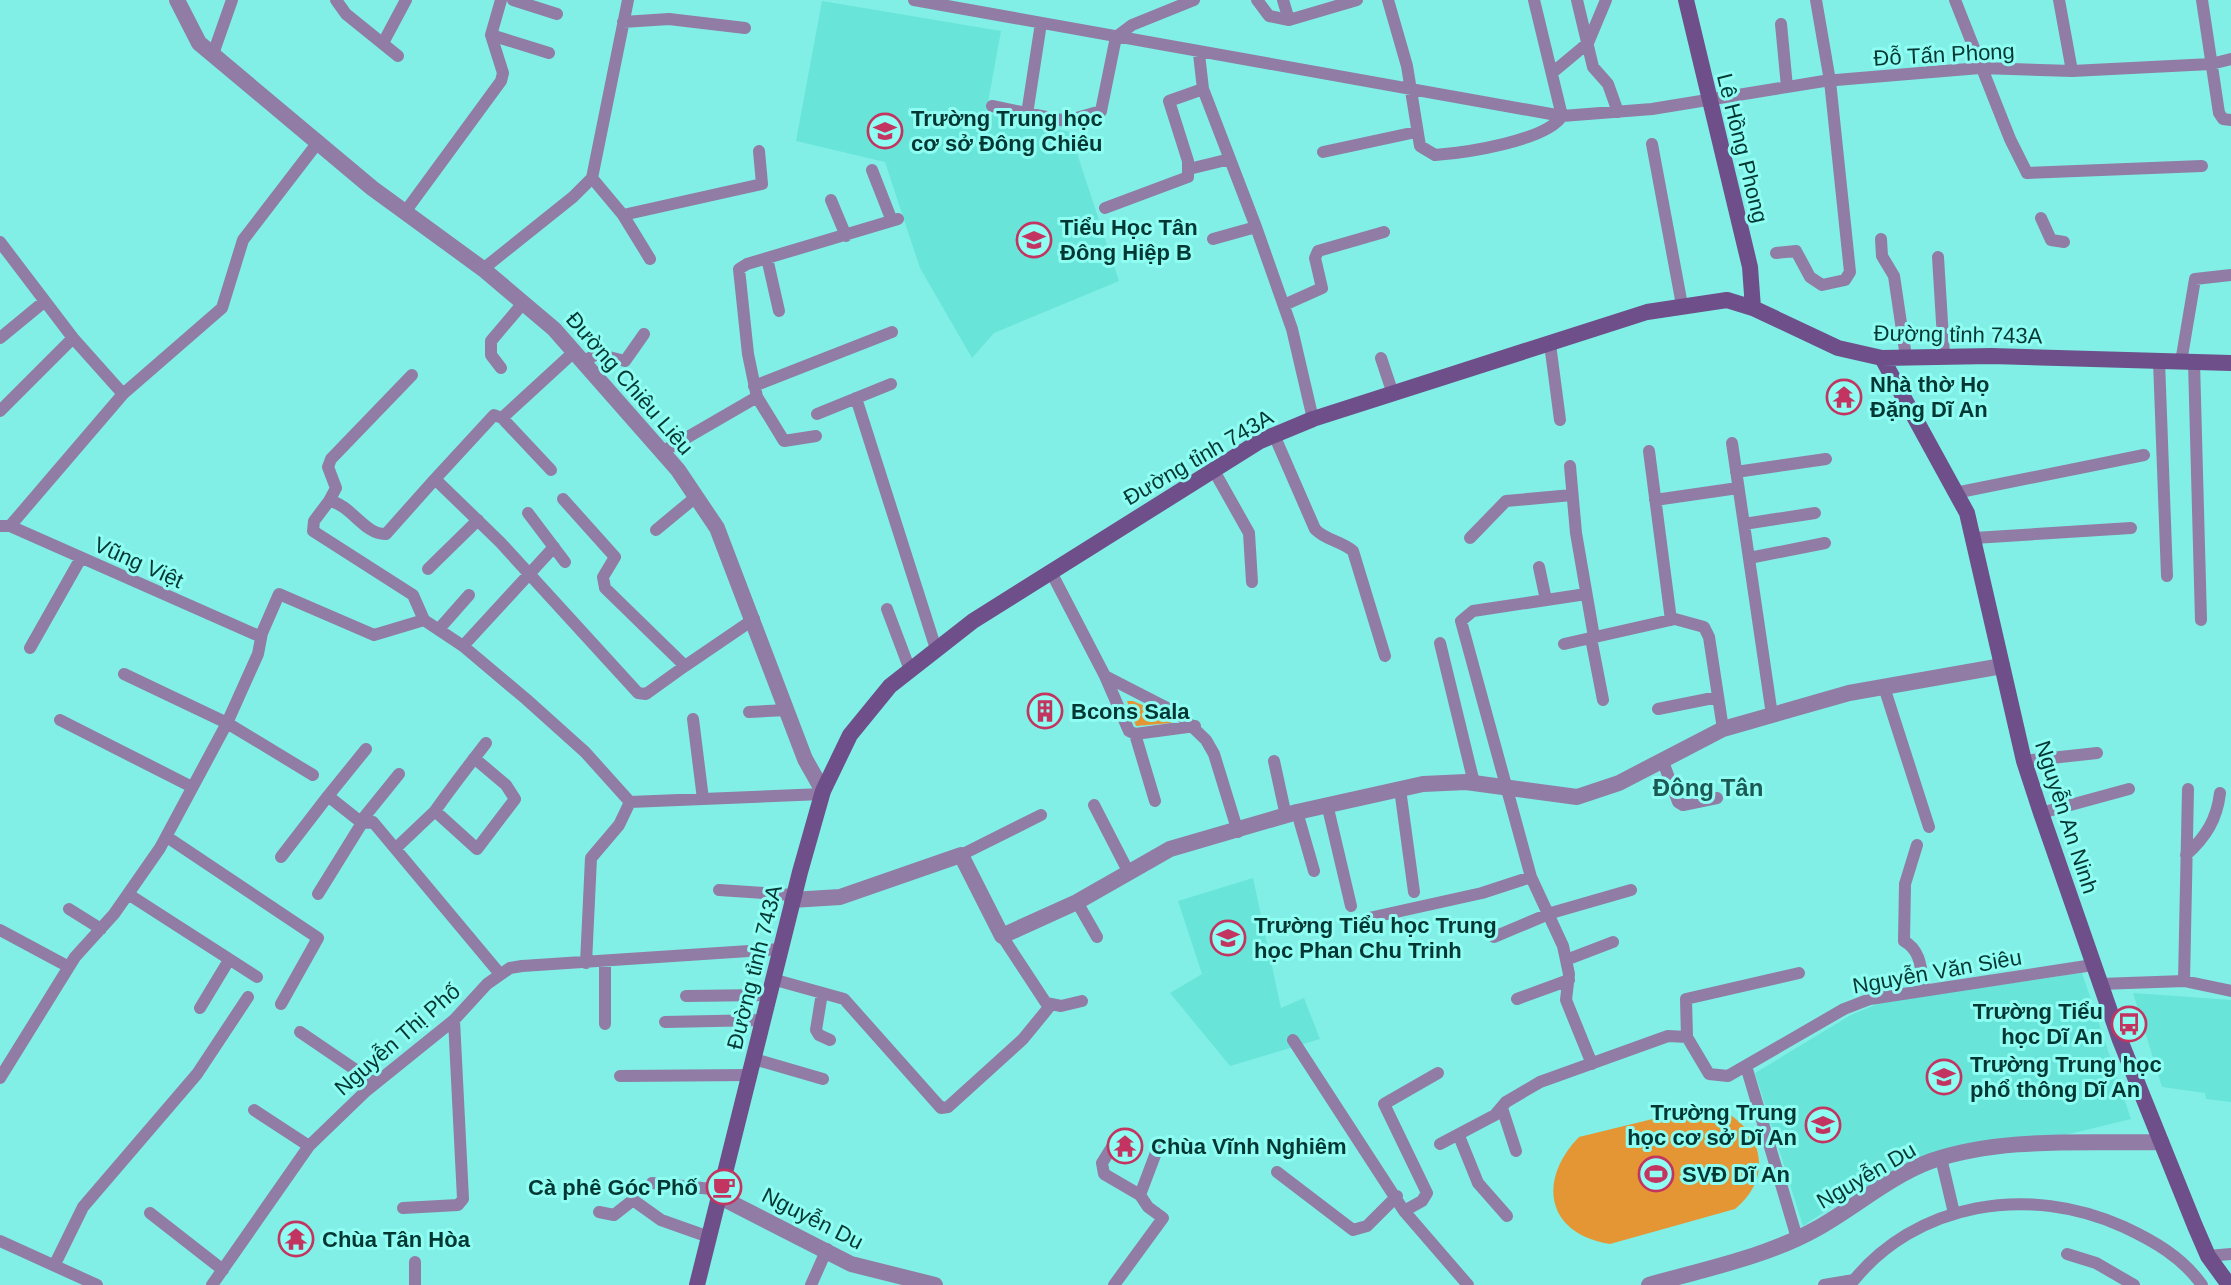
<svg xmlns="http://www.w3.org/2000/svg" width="2231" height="1285" font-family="Arial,sans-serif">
  <rect width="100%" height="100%" fill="#81efe5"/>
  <path fill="#68e4d9" d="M 822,1 L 1001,31 L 986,113 L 1070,132 L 1119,281 L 994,333 L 972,358 L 920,268 L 885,162 L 796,141 Z
    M 1253,878 L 1281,1008 L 1304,998 L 1320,1039 L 1230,1066 L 1170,993 L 1202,974 L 1178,901 Z
    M 2082,973 L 2131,1119 L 2053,1138 L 1919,1158 L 1864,1189 L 1831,1195 L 1833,1206 L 1803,1226 L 1755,1073 L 1851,1015 L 1882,1002 Z
    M 2133,993 L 2231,1000 L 2231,1102 L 2206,1099 L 2205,1093 L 2162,1087 Z"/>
  <path fill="#e49634" d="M 1127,701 L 1133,701 L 1170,717 L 1171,723 L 1136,726 Z
    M 1710,1105 C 1758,1121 1779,1173 1735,1209 L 1610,1244 C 1546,1234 1537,1180 1579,1137 Z"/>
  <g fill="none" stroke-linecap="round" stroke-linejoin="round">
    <path stroke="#917ca5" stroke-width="12" d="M 336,0 L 346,14 L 398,56
      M 513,0 L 557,14
      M 914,0 L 1562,116 L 1652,109 L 1824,81 L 1980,68 L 2072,71 L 2211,64 L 2231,59
      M 1257,0 L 1269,16 L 1289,20 L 1357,0
      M 1283,0 L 1289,20
      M 1388,0 L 1407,66 L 1420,146 L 1435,155 C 1464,153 1546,141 1562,116 L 1534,0
      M 1577,0 L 1593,67 L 1608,84 L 1618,112
      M 1955,0 L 2010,139 L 2027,173 L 2202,166
      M 2059,0 L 2072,71
      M 2202,0 L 2219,113 L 2223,119 L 2231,120
      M 623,22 L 669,19 L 745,28
      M 1781,24 L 1787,87
      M 491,35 L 549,53
      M 383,43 L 406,0
      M 213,54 L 232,0
      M 1552,73 L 1588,43 L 1606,0
      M 1203,89 L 1256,227
      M 992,106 L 1066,121 L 1101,111 L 1116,37 L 1132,25 L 1194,0
      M 1027,114 L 1041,23
      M 1652,144 L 1682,305
      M 1323,152 L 1416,132
      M 1189,169 L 1230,159
      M 872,170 L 892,221
      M 592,178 L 623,215 L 650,259
      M 831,200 L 846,236
      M 1105,208 L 1188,177 L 1188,161 L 1169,101 L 1203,89 L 1199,54
      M 405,212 L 501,81 L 503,73 L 491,35 L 501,0
      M 623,215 L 762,184 L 759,151
      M 2041,218 L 2051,240 L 2064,242
      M 1213,239 L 1256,227 L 1292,329 L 1313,419
      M 1881,239 L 1882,256 L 1894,276 L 1906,357
      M 0,242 L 73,338 L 123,394
      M 1776,253 L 1796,251 L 1810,277 L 1822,285 L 1845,280 L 1850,272 L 1830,81 L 1816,0
      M 1938,257 L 1944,355
      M 767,258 L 779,311
      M 483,269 L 573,197 L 592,178 L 628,0
      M 1284,305 L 1322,288 L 1315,258 L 1318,251 L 1384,232
      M 0,338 L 45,301
      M 1550,344 L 1560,420
      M 1381,358 L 1393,394
      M 584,361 L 597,354 L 625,361 L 644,334
      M 2159,361 L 2167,576
      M 2181,362 L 2195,279 L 2231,275
      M 2194,362 L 2201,620
      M 501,368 L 491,355 L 491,341 L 524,302
      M 754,386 L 892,332
      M 856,398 L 936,649
      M 0,411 L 73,338
      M 817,414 L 891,384
      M 502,418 L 575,351
      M 1274,435 L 1315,529 C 1325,540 1341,541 1353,551 L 1385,656
      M 816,436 L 784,441 L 757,397 L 748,354 L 739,269 L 747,264 L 898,219
      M 1732,443 L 1772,715
      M 1649,451 L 1671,620
      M 662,452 L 757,397
      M 1570,466 L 1576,533 L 1594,637
      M 1213,469 L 1249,533 L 1252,582
      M 551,470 L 502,418 L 494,415 L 435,479 L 500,542 L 638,693 L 646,694 L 685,666
      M 1736,472 L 1826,459
      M 435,479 L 386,534 C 364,535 351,504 329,501 L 314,521 L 313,531 L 413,595 L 424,620 L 463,646 L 526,699 L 585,752 L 630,802 L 822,794
      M 1955,493 L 2144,455
      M 563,499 L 615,557 L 603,577 L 605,588 L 685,666 L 754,619
      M 1655,500 L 1738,488
      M 329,501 L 336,488 L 328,467 L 331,459 L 412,375
      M 528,513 L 565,562
      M 1744,524 L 1815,513
      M 0,526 L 10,526 L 261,637
      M 10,526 L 123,394 L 222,308 L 243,240 L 319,141
      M 656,530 L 697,496
      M 1470,538 L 1506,501 L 1572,495
      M 1974,538 L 2131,528
      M 1749,558 L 1825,543
      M 1539,567 L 1546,600
      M 428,569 L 478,520
      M 1051,572 L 1105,676 L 1179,714 L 1206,740 L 1214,754 L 1238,832
      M 1586,594 L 1473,611 L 1461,621 L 1531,877 L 1563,946 L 1569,974 L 1566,1000 L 1592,1064
      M 887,609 L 910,670
      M 439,629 L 469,595
      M 1591,638 L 1603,700
      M 1440,643 L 1474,783
      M 1564,644 L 1675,619 L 1704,627 L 1709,637 L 1723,729
      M 463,646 L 554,547
      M 30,648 L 81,558
      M 124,674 L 227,723 L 313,775
      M 1105,676 L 1129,731 L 1135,734 L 1195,726
      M 1884,687 L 1929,827
      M 1658,709 L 1718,697
      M 749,712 L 787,710
      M 693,719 L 703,799
      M 60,720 L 192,787
      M 1135,734 L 1155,801
      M 474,758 L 506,785 L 515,799 L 477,849 L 435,811 C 451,788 469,765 486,743
      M 1662,759 L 1678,802 L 1683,805 L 1717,798
      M 1274,761 L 1286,816
      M 2024,761 L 2097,753
      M 1400,789 L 1414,892
      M 328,796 L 366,749
      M 1327,804 L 1351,906
      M 1094,805 L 1129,873
      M 1297,812 L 1314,871
      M 2041,813 L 2129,789
      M 361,821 L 399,774
      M 167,837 L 318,938 L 281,1004
      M 1917,845 L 1905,884 L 1904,941 C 1922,951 1921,971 1924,989
      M 396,848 L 435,811
      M 961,855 L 1041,815
      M 2186,855 C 2206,837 2217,819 2220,793
      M 281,857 L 328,796 L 362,823
      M 719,890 L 793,895
      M 128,894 L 257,977
      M 318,894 L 362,823 L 373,822 L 500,974
      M 1077,902 L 1097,937
      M 69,909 L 101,929
      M 1369,918 L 1482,893 L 1531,877
      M 0,930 L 69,967
      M 1002,936 L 1046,1003 L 1061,1006 L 1082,1001
      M 1494,937 L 1551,913 L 1631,890
      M 1566,960 L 1613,942
      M 605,962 L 605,1024
      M 586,963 L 591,858 L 619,825 L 630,802
      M 772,979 L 844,999 L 941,1108 L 948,1107 L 1023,1039 L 1050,1006
      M 2184,981 L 2188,789
      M 2100,984 L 2184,981 L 2231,991
      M 822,993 L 816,1030 L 819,1035 L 830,1040
      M 686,996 L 768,995
      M 1517,999 L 1569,980
      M 200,1008 L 229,960
      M 665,1022 L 763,1020
      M 300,1032 L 375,1083
      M 1687,1037 L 1686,999 L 1799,973
      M 1293,1040 L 1404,1211 L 1468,1285
      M 754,1059 L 823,1079
      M 1746,1066 L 1797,1238
      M 620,1076 L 750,1075
      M 0,1078 L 75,957 L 114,914 L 160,848 L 227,723 L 258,654 L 262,633 L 279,594 L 374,635 L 424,620
      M 1502,1108 L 1516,1151
      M 254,1110 L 309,1146
      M 1459,1136 L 1478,1183 L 1507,1216
      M 1117,1139 L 1102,1163 L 1104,1174 L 1140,1195
      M 1440,1144 L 1495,1115 L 1506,1102 L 1540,1082 L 1668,1036 L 1687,1037 L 1709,1074 L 1728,1076 L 1844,1009 L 1870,999 L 2093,965
      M 1941,1158 L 1954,1213
      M 1277,1172 L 1353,1230 L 1367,1226 L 1397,1196
      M 652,1183 L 722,1190
      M 403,1208 L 458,1205 L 463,1199 L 454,1020
      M 1404,1211 L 1422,1201 L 1427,1193 L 1384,1104 L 1438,1073
      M 599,1212 L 614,1215 L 633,1200 L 661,1220 L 709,1237
      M 150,1213 L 223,1270
      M 0,1241 L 97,1285
      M 2067,1254 L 2096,1263 L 2134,1285
      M 2208,1256 L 2231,1254
      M 55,1264 L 83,1207 L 197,1074 L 248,997
      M 212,1285 L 309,1146 L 366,1091 L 454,1020 L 487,984 L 510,968 L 522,966 L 780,949
      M 415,1285 L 415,1262
      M 811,1285 L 827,1249
      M 1114,1285 L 1163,1218 L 1148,1207 L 1140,1195 L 1157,1150
      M 1824,1285 L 1854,1280
      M 1850,1285 C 1915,1201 2030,1184 2124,1227 C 2154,1241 2182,1257 2202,1285"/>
    <path stroke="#917ca5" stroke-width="16" d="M 177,0 L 199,43 L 372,188 L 483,269 L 554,329 L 678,470 L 717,528 L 805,759 L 823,791
      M 792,900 L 840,897 L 961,855 L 1002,936 L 1077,902 L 1170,849 L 1297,812 L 1423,784 L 1466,782 L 1577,797 L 1619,783 L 1723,729 L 1849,693 L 2002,666
      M 720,1197 L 851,1264 L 935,1285
      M 1649,1285 C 1704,1269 1766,1257 1816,1229 C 1854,1208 1890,1176 1931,1161 C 2003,1136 2086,1144 2161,1142"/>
    <path stroke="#6e4f8a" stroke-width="16" d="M 1686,0 L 1750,267 L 1753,308
      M 1882,358 L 1967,513 L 2024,761 L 2041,813 L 2120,1040 L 2195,1226 L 2208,1256 L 2229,1285
      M 697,1285 L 800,872 L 823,791 L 850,735 L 890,686 L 973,621 L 1260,441 L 1313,419 L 1647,312 L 1727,300 L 1753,308 L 1838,348 L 1882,358 L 1991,356 L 2231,363"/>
  </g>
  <defs>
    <g id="school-ring" transform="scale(1.8)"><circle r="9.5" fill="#8ffdf2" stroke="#c33560" stroke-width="1.5"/><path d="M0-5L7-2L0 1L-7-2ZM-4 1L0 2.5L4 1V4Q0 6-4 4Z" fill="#c33560"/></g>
    <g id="temple-ring" transform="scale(1.8)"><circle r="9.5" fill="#8ffdf2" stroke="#c33560" stroke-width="1.5"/><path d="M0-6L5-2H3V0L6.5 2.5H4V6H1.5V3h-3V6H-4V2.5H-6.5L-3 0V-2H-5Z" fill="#c33560"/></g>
    <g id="building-ring" transform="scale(1.8)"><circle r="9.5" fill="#8ffdf2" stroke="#c33560" stroke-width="1.5"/><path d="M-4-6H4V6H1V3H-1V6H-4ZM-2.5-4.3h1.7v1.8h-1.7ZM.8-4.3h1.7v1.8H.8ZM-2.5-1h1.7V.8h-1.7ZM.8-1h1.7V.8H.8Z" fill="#c33560"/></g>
    <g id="bus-ring" transform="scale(1.8)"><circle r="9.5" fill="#8ffdf2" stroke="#c33560" stroke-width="1.5"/><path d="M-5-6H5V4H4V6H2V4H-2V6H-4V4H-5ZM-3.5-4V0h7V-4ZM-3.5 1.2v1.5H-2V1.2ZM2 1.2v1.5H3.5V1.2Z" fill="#c33560"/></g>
    <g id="stadium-ring" transform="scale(1.8)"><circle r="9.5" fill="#8ffdf2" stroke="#c33560" stroke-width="1.5"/><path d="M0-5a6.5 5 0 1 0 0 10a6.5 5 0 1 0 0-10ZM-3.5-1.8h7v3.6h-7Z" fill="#c33560"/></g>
    <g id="cafe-ring" transform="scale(1.8)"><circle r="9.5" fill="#8ffdf2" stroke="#c33560" stroke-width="1.5"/><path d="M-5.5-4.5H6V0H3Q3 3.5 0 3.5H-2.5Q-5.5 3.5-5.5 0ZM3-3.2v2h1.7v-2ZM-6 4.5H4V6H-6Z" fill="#c33560"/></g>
  </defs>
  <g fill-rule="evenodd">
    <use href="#school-ring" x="885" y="131"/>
    <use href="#school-ring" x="1034" y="240"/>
    <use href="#temple-ring" x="1844" y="397"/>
    <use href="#building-ring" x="1045" y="711"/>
    <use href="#school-ring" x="1228" y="938"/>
    <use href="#bus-ring" x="2129" y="1024"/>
    <use href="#school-ring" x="1944" y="1077"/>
    <use href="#school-ring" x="1823" y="1125"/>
    <use href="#temple-ring" x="1125" y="1146"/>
    <use href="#stadium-ring" x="1656" y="1174"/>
    <use href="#cafe-ring" x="724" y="1187"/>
    <use href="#temple-ring" x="296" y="1239"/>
  </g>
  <g text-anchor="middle" stroke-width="6" stroke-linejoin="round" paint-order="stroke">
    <g font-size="22" fill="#023733" stroke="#8ffdf2">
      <text transform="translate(1944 54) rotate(-3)" y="8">Đỗ Tấn Phong</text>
      <text transform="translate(1743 148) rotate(76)" y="8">Lê Hồng Phong</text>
      <text transform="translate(1958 334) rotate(1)" y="8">Đường tỉnh 743A</text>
      <text transform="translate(630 383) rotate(49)" y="8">Đường Chiêu Liêu</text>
      <text transform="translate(1198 457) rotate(-30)" y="8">Đường tỉnh 743A</text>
      <text transform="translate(139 562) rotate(24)" y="8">Vũng Việt</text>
      <text transform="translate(2067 817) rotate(72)" y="8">Nguyễn An Ninh</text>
      <text transform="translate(754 967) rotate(-76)" y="8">Đường tỉnh 743A</text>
      <text transform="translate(1937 971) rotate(-10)" y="8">Nguyễn Văn Siêu</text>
      <text transform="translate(397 1039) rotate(-41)" y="8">Nguyễn Thị Phố</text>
      <text transform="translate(1866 1175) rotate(-30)" y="8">Nguyễn Du</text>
      <text transform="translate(813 1218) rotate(27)" y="8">Nguyễn Du</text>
    </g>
    <g font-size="22" font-weight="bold" fill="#023733" stroke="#8ffdf2" text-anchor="start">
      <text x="911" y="126">Trường Trung học<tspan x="911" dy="25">cơ sở Đông Chiêu</tspan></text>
      <text x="1060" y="235">Tiểu Học Tân<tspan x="1060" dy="25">Đông Hiệp B</tspan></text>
      <text x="1870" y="392">Nhà thờ Họ<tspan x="1870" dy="25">Đặng Dĩ An</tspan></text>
      <text x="1071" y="719">Bcons Sala</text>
      <text x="1254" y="933">Trường Tiểu học Trung<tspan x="1254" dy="25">học Phan Chu Trinh</tspan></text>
      <text x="2103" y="1019" text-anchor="end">Trường Tiểu<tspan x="2103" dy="25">học Dĩ An</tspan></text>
      <text x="1970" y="1072">Trường Trung học<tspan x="1970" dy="25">phổ thông Dĩ An</tspan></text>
      <text x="1797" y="1120" text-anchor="end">Trường Trung<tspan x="1797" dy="25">học cơ sở Dĩ An</tspan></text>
      <text x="1151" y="1154">Chùa Vĩnh Nghiêm</text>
      <text x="1682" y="1182">SVĐ Dĩ An</text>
      <text x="698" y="1195" text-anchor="end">Cà phê Góc Phố</text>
      <text x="322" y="1247">Chùa Tân Hòa</text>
    </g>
    <g font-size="24" font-weight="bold" fill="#1d5954" stroke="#8ffdf2">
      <text x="1708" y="796">Đông Tân</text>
    </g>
  </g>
</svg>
